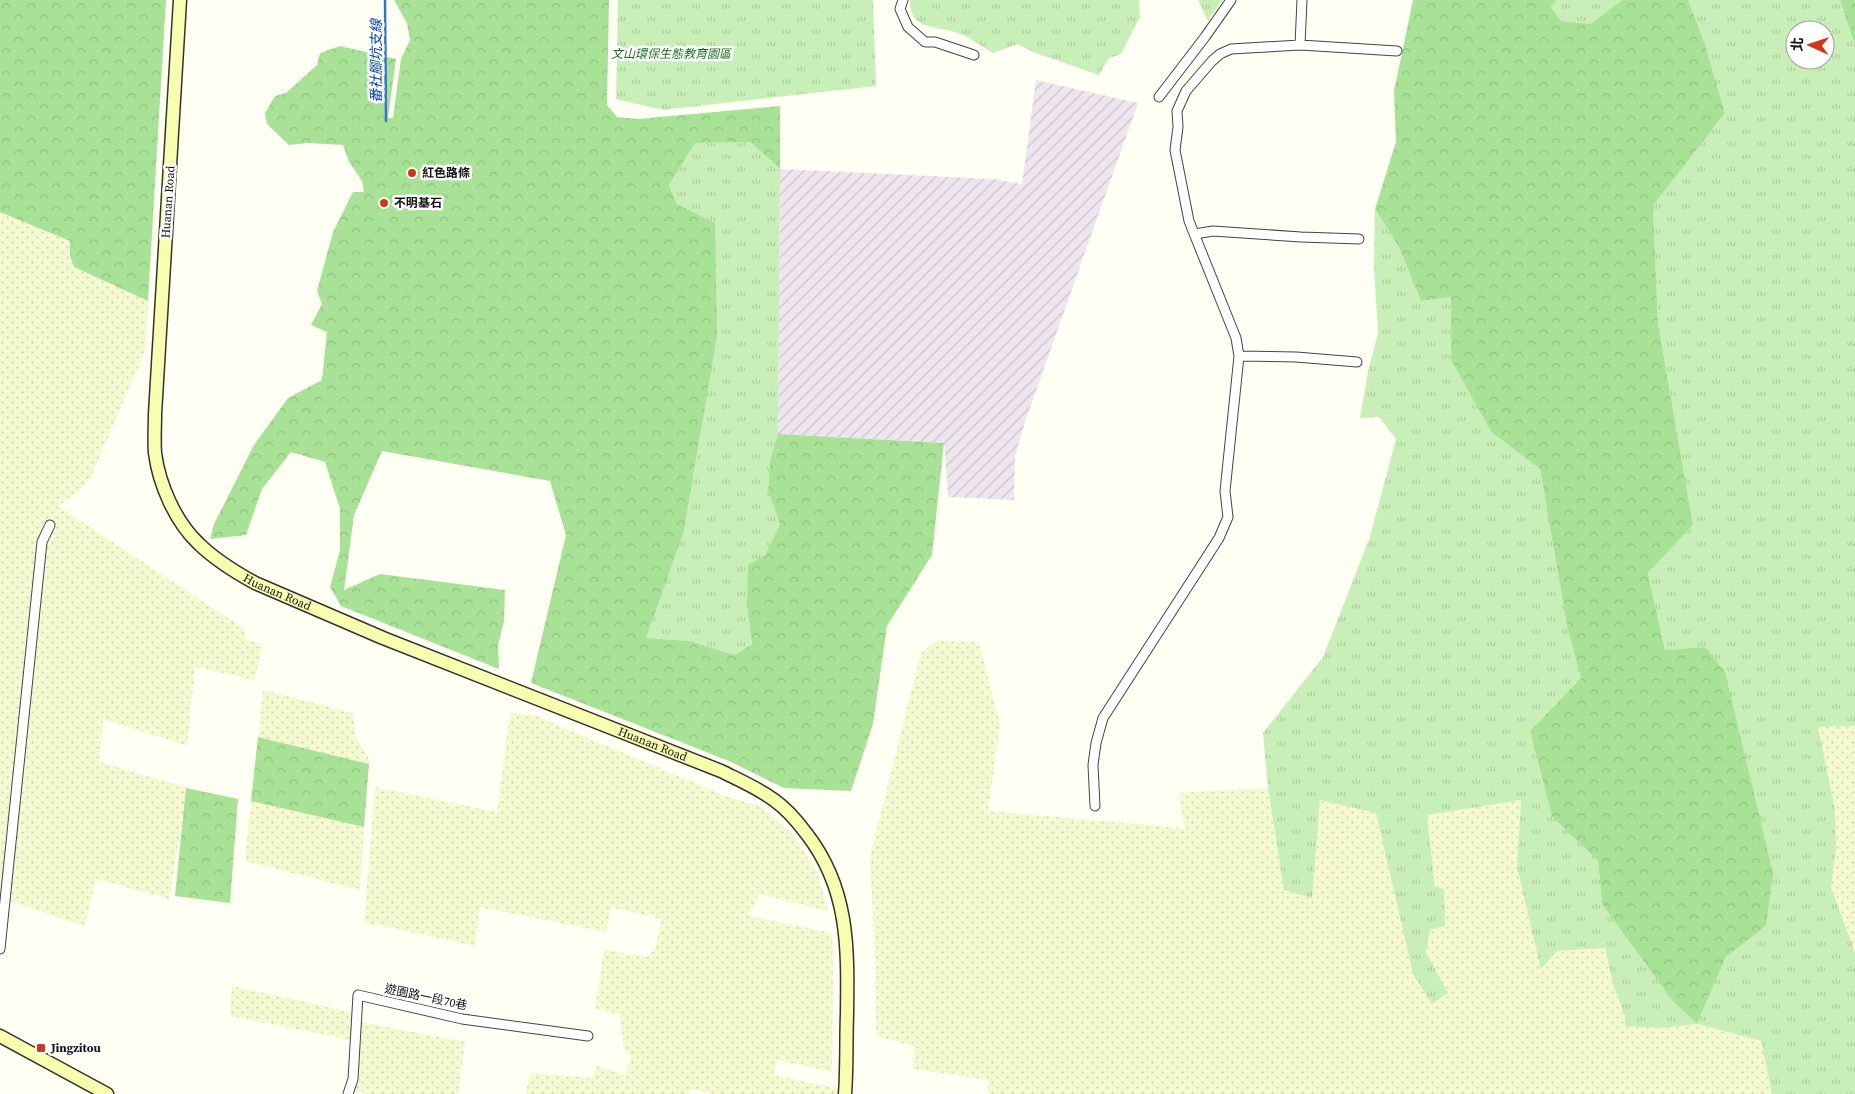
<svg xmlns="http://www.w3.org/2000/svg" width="1855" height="1094" font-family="'Source Serif 4','Noto Sans TC',serif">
  <defs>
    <pattern id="industrial-furrows" width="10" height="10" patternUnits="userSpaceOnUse" patternTransform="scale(1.25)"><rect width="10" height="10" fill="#efe5ee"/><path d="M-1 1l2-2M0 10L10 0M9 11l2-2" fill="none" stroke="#ccc3cb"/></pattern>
    <pattern id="farmland-dots" width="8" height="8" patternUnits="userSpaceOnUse" patternTransform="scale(1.25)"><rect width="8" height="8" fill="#f4f9d0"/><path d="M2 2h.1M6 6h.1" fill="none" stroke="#d0d4b2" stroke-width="1.8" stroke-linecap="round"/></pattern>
    <pattern id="grass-tufts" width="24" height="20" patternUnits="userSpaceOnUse" patternTransform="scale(1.25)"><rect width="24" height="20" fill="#c9efb8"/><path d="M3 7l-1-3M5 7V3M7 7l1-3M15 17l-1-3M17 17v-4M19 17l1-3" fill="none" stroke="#accc9d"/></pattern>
    <pattern id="forest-crowns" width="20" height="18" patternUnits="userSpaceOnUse" patternTransform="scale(1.25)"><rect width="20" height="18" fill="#a8e296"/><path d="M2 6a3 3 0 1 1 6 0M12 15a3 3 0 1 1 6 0" fill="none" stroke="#90c180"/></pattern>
  </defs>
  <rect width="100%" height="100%" fill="#fffff4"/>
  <path fill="url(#industrial-furrows)" d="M 1036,80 L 1138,103 L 1025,422 L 1015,457 L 1014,500 L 948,497 L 944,443 L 778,434 L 780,169 L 994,179 L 1022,184 Z"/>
  <path fill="url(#farmland-dots)" d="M 0,212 L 71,241 L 70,256 L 74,267 L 148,301 L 146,345 L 141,361 L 90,479 L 77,493 L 58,506 L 243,628 L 247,640 L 262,645 L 255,680 L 195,667 L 187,746 L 103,719 L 99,762 L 188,788 L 169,899 L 96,879 L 85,926 L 9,901 L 0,932 Z
    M 936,641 L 979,642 L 1000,724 L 988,811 L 1185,828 L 1178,793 L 1268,788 L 1284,890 L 1312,897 L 1320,800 L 1376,813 L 1413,974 L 1447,993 L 1426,952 L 1430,930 L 1445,925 L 1435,887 L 1427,814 L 1521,800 L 1517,867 L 1542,968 L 1557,951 L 1605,948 L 1613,984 L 1625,1016 L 1662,1028 L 1697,1024 L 1761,1042 L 1772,1094 L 987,1094 L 989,1080 L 913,1069 L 914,1046 L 876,1036 L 875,957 L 870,857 L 921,653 Z
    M 263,690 L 353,713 L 356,737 L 369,759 L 369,764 L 258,737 Z
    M 510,713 L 534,715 L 725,796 L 762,807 L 793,834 L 817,872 L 828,911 L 759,894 L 749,916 L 832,933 L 833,974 L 832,1072 L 777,1060 L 773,1074 L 841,1090 L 840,1094 L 714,1094 L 691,1089 L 689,1094 L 526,1094 L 530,1073 L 593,1078 L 597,1066 L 626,1075 L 631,1057 L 624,1050 L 620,1015 L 595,1009 L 604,950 L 648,957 L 656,947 L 661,919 L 611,907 L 606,932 L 480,907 L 475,946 L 364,922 L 375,787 L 497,812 Z
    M 1818,726 L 1855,726 L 1855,952 L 1831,888 L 1836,849 Z
    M 251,801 L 364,827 L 360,890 L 245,861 Z
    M 232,986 L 354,1013 L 351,1040 L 230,1016 Z
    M 358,1019 L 362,1022 L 465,1042 L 458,1094 L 366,1094 L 353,1088 Z"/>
  <path fill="url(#grass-tufts)" fill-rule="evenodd" d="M 618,0 L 873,0 L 876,86 L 663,110 L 616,99 Z
    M 910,0 L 1139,0 L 1140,17 L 1121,54 L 1109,58 L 1099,75 L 1030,51 L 1018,44 L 993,53 C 981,46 968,36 955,32 C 934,26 909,29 910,0 Z
    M 1198,0 L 1222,0 L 1208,21 Z
    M 1556,0 L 1622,0 L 1592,24 L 1561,21 L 1551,7 Z
    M 1688,0 L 1840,0 L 1855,46 L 1855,726 L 1818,727 L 1835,809 L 1836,849 L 1831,888 L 1855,952 L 1855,1094 L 1772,1094 L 1761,1041 L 1697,1024 L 1662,1028 L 1625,1026 L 1625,1016 L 1613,984 L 1605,948 L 1557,951 L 1541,969 L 1517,867 L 1521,800 L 1427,815 L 1435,887 L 1444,889 L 1445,926 L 1430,930 L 1426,952 L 1448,993 L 1432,1004 L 1413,974 L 1376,813 L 1320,800 L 1312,898 L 1284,890 L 1268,788 L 1263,733 L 1323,657 L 1370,537 L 1396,439 L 1379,417 L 1360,418 L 1368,372 L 1378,333 L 1374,268 L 1375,209 L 1399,247 L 1421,301 L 1451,297 L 1451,360 L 1491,432 L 1540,469 L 1567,626 L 1581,678 L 1530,731 L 1552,815 L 1598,861 L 1602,904 L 1697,1024 L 1726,957 L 1766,926 L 1705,647 L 1665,650 L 1648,573 L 1693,525 L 1658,323 L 1653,206 L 1725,113 L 1705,44 ZM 1795,30 L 1825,30 L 1825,60 L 1795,60 Z
    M 750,142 L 780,169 L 778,434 L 770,460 L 768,491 L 780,524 L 765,555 L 747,606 L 752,644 L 734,655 L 691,641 L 645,638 L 684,531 L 702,425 L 715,223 L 677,204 L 669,185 L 695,143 Z"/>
  <path fill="url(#forest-crowns)" d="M 0,0 L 166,0 L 148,301 L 74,267 L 70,256 L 70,241 L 0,212 Z
    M 394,0 L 609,0 L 607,105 L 617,117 L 638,119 L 780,106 L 780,169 L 750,142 L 695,143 L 669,185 L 677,204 L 715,223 L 717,336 L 684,531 L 646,638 L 691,641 L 734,655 L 752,644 L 747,606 L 748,565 L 765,555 L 780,524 L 768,491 L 770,460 L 778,434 L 944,443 L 932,555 L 887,626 L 873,724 L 851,791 L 784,788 L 729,761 L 531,683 L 566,535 L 550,481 L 382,451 L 354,515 L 344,590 L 380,574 L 505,590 L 504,621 L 498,646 L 499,669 L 341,606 L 330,587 L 340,550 L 340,509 L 325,462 L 291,452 L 262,489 L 246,535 L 210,539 L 214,524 L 254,445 L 288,398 L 322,380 L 327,332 L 311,325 L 322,304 L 317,291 L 333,232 L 353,192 L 364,192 L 362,181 L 349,162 L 343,145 L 308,143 L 289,145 L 267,124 L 265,113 L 275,96 L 286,93 L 317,65 L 320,53 L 340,46 L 396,59 L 388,118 L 393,118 L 401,59 L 410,40 L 407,23 Z
    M 1413,0 L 1556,0 L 1551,7 L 1561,21 L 1591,24 L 1622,0 L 1688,0 L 1705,44 L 1725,113 L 1653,206 L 1658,323 L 1693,525 L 1648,573 L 1665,650 L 1705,647 L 1725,672 L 1773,873 L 1766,926 L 1726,957 L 1697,1024 L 1673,1001 L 1602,904 L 1598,861 L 1552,816 L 1530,731 L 1581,678 L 1567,626 L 1540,469 L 1491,432 L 1451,360 L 1451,297 L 1421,301 L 1399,247 L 1375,209 L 1396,142 L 1394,91 Z
    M 1840,0 L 1855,0 L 1855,46 Z
    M 258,737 L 369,764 L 364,827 L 251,801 Z
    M 186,788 L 238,799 L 230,903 L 175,896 Z"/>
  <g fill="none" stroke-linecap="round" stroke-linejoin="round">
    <path stroke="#3174dc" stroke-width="2.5" d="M 385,0 L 386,121"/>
    <g stroke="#444" stroke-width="11">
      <path id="street" d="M 903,0 L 900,9 L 908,27 L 925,42 L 935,42 L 974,55
        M 1300,45 L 1302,0
        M 1159,97 L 1205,37 L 1231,0
        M 1195,234 L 1213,231 L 1301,237 L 1359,239
        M 1239,356 L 1296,357 L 1357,362
        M 1095,806 L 1093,765 L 1096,743 L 1103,718 L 1219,538 L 1228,517 L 1225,491 L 1239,356 L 1236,338 L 1189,221 L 1175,150 L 1178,127 L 1177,111 L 1186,91 L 1212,61 L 1220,54 L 1231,49 L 1300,45 L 1397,51
        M 0,949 L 42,542 L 50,525
        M 348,1094 L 353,1079 L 358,995 L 462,1019 L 588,1036"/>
    </g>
    <g stroke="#333" stroke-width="15">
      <g id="secondary">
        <path id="s1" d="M 180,0 L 155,414 C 155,427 154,440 155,453 C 159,484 175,521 198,543 C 214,559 235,572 255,583 L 383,638 L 721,771 C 739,780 758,788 774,800 C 787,809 797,821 806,833 C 849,888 848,947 847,1014 C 846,1041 847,1067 845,1094"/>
        <path d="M 0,1036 L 107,1094"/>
      </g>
    </g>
    <use href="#street" stroke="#fff" stroke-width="9"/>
    <use href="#secondary" stroke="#f7ffaf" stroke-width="12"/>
  </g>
  <g fill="#d13618" stroke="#fff" stroke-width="2">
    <circle cx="412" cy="173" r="5"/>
    <circle cx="384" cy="203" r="5"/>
    <rect x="36" y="1043" width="10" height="10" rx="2.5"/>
  </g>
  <g text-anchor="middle" stroke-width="5" stroke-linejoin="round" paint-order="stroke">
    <g font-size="12" font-style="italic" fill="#187119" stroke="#fff">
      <text x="671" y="58">文山環保生態教育園區</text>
    </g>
    <g font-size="12" font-weight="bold" fill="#111" stroke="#fff" text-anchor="start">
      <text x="422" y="177">紅色路條</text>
      <text x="394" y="207">不明基石</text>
      <text x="51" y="1052">Jingzitou</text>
    </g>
    <g font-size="12" fill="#111" stroke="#fff">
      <text transform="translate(168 202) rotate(-86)" y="4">Huanan Road</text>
      <text dy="4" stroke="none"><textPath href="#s1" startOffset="649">Huanan Road</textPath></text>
      <text dy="4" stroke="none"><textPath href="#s1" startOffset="1054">Huanan Road</textPath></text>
      <text transform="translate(426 997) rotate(12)" y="4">遊園路一段70巷</text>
    </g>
    <g font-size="14" font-style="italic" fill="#0a45b2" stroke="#fff">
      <text transform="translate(376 61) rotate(-90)" y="5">番社腳坑支線</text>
    </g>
  </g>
  <g transform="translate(1810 45) rotate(273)"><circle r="24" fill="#ffffff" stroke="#a0a0a0"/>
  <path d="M0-4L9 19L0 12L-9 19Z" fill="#d13618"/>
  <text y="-8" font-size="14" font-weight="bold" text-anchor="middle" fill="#111111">北</text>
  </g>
</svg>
